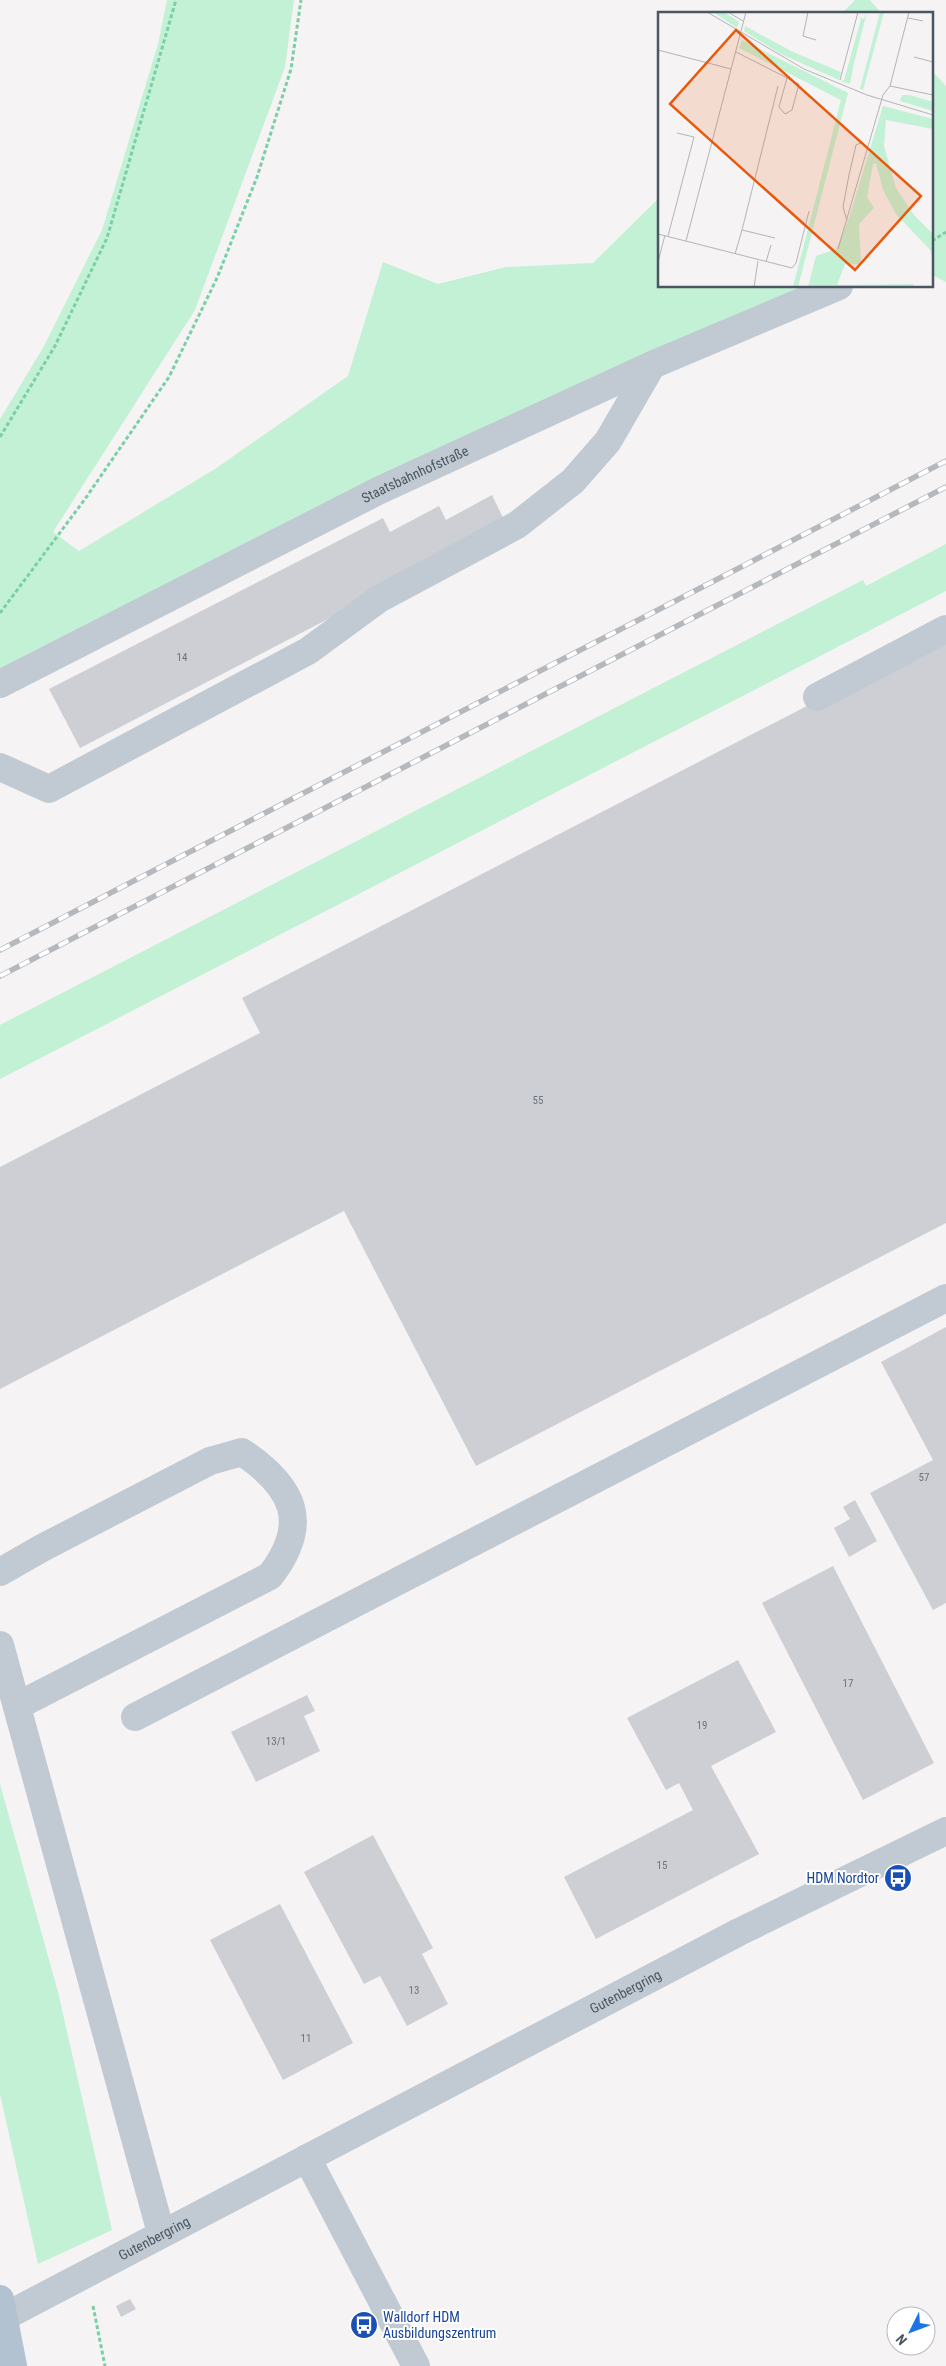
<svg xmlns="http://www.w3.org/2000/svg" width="946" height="2366" font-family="'Roboto Condensed',sans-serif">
  <rect width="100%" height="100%" fill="#f5f3f3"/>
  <path fill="#c3f1d5" d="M 167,0 L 294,0 L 285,67 L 195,310 L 53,532 L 79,551 L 215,469 L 348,376 L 383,262 L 438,284 L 506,267 L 593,263 L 660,197 L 660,286 L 855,286 L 643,361 L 0,672 L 0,419 L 44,346 L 102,230 L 158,44 Z
    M 855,0 L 870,0 L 882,14 L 841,14 Z
    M 932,71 L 946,86 L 946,282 L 932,275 Z
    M 946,544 L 946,591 L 0,1079 L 0,1025 L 863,580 L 866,586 Z
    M 0,1784 L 58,1992 L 112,2230 L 38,2264 L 0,2094 Z"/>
  <path fill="#cdcfd5" d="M 492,495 L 507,526 L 80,748 L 49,689 L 383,518 L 390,532 L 439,506 L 446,520 Z
    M 946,634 L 946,1223 L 476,1466 L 344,1211 L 0,1389 L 0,1167 L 260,1033 L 242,998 Z
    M 946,1327 L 946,1603 L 933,1610 L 870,1493 L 933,1460 L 881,1362 Z
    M 855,1500 L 877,1541 L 849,1557 L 834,1528 L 850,1519 L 843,1507 Z
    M 833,1566 L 934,1763 L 863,1800 L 762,1603 Z
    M 738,1660 L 776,1732 L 711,1766 L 759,1854 L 596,1939 L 564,1877 L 693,1810 L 679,1783 L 666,1790 L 627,1718 Z
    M 307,1695 L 315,1711 L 304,1716 L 320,1751 L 256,1782 L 231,1732 Z
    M 373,1835 L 433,1948 L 422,1954 L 448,2004 L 407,2026 L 380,1976 L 364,1984 L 304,1872 Z
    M 280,1904 L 353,2043 L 283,2080 L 210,1940 Z
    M 130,2299 L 136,2309 L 121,2317 L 116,2306 Z"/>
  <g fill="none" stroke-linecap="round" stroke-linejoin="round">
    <path stroke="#7ad0a6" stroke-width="3" stroke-dasharray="4 2.5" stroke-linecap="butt" d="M 932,241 L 946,232
      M 0,437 L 55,346 L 107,238 L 176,0
      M 0,613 L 85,499 L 169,377 L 217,278 L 257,177 L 291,69 L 301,0
      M 93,2306 L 105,2366"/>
    <g stroke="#c1cad2" stroke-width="28">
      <path id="s1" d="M 0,684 L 380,490 L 652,365 L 839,286"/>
      <path d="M 817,697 L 946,629"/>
      <path d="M 0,767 L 49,789 L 308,651 L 379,599 L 517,525 L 573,481 L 608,441 L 652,365"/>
      <path d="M 0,1572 L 42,1548 L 210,1461 L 242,1452 C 294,1487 311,1523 270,1576 L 17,1706"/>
      <path d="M 0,1645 L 161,2233"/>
      <path d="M 135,1717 L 946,1298"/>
      <path d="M 307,2158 L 416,2366"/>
      <path id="s2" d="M 0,2319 L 739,1932 L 946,1831"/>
    </g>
    <g stroke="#b5b8bd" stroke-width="5.5">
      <path id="rail" d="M 0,950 L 946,461
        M 0,976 L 946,487"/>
    </g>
    <use href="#rail" stroke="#fff" stroke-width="4" stroke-dasharray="11" stroke-linecap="butt"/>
    <path stroke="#b3c2d1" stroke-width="28" d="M 0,2299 L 13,2366"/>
  </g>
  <defs>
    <g id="bus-disc" transform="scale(1.4375)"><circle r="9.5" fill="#1a4fb4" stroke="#fff"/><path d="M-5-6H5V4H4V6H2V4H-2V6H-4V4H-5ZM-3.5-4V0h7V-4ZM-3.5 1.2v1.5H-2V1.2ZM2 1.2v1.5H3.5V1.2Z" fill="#fff"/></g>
  </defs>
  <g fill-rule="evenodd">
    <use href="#bus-disc" x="898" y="1878"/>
    <use href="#bus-disc" x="364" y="2325"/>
  </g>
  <g text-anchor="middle" stroke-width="4" stroke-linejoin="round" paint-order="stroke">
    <g font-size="11" fill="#6b747e">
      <text x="182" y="661">14</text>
      <text x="538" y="1104">55</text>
      <text x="924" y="1481">57</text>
      <text x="848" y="1687">17</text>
      <text x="702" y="1729">19</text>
      <text x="276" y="1745">13/1</text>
      <text x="662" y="1869">15</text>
      <text x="414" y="1994">13</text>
      <text x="306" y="2042">11</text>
    </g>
    <g font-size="14" fill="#4a5661" stroke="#fff">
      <text dy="5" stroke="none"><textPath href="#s1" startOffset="465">Staatsbahnhofstraße</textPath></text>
      <text dy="5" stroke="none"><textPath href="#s2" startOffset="706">Gutenbergring</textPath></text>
      <text dy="5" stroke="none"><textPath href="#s2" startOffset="174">Gutenbergring</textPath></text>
    </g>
    <g font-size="14" fill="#164399" stroke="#fff" text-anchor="end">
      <text x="879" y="1883">HDM Nordtor</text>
      <text x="383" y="2322" text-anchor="start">Walldorf HDM<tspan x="383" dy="16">Ausbildungszentrum</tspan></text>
    </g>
  </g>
  <g transform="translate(658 12)">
    <rect width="275" height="275" fill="#f5f3f3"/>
    <path d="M 55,0 L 66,0 L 81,10 L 79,16 ZM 209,0 L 196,51 L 192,72 L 183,69 L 186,68 L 203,7 L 200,5 L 206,7 ZM 222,0 L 226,0 L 205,78 L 202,77 ZM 87,14 L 135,40 L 183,60 L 181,68 L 123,42 L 86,19 ZM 84,28 L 190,81 L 140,275 L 135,275 L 183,88 L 81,36 ZM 252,83 L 275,90 L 275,99 L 242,89 L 244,83 ZM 225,94 L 275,107 L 275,117 L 228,108 L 226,134 L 238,176 L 256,203 L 275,222 L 275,249 L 273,239 L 238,202 L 225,178 L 218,151 L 215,152 L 209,185 L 216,196 L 201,212 L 203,252 L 187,252 L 179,273 L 256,272 L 255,275 L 150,275 L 158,244 L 178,237 L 190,209 Z" fill="#c3f1d5"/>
    <path fill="none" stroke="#b1b4b9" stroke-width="1" d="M 49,0 L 146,57 L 209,83 L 275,103M 70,0 L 85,9M 150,0 L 145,24 L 158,28M 250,6 L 265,9M 0,38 L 73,57M 78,40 L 141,72 L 134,98 L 127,102 L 121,95 L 129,66M 256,45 L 275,50M 182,68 L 200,0M 232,74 L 275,83M 189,209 L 185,195 L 191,163 L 198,133 L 205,130M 84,218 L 120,74M 0,222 L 134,256 L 138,251 L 151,199M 10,224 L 36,125 L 19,121M 28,229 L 88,0M 180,237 L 225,83 L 232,74 L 251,0M 77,242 L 84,218 L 117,226M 0,250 L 7,223M 108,250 L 113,233M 96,275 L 100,249"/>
    <path fill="#e8590c" fill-opacity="0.15" stroke="#e8590c" stroke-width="2.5" d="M 78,18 L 263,184 L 197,258 L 12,92 Z"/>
    <rect width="275" height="275" fill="none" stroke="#4a5661" stroke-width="2.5"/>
  </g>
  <g transform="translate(911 2331) rotate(228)"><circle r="24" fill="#ffffff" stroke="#b7bbc0"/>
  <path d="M0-4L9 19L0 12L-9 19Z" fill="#1a73e8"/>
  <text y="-8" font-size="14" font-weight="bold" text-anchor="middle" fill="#4a5661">N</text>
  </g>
</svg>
